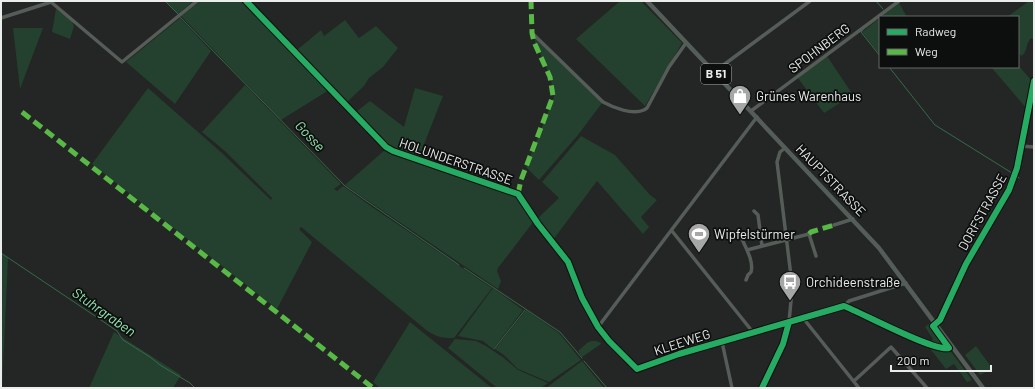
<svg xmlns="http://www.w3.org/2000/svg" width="1035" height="389" font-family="Barlow,sans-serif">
  <rect width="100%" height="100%" fill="#232624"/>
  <path fill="#23412e" d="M 166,1 L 193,1 L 178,14 Z
    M 200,1 L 243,1 L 329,90 L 281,120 L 181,16 Z
    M 620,1 L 641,1 L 682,43 L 645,106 L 576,39 Z
    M 1029,1 L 1034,3 L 1034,40 L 1031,38 C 1025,45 1028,50 1022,56 L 1018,53 L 1018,17 L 1007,17 Z
    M 899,3 L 907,17 L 881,17 Z
    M 56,9 L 71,20 L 74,26 L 70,39 L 52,32 Z
    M 180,18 L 211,51 L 175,104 L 126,62 Z
    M 880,18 L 880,55 L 862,32 Z
    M 345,20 L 359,38 L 376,26 L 398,48 L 383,67 L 369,78 L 364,86 L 347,102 L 297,50 L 321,30 L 324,36 Z
    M 13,28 L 43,28 L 20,89 Z
    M 535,37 L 602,103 L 578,135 L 539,180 L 526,167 L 554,97 L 550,76 L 535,42 Z
    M 827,56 L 853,95 L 824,113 L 797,77 Z
    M 1018,65 L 1032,81 L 1027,109 L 991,67 L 1018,67 Z
    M 245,85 L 341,184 L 334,189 L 337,191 L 343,186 L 372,207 L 492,288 L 454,338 C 440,338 436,337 425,329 L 301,227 L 299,229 L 312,242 L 277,309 L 92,164 L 148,88 L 223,154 L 271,200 L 272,198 L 226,152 L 202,132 Z
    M 415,88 L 443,96 L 419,157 L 389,145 L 356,112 L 370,101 L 404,127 Z
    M 581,136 L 615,155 L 650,195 L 657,200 L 641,217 L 649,227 L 643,234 L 597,181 L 553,240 L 537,219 L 559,198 L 542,182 Z
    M 386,149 L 517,196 L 534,221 L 498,268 L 497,271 L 501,281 L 498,289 L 345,185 Z
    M 1,253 L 8,258 L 2,388 L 1,388 Z
    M 493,288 L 523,310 L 493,349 L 483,341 L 458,336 Z
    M 526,310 L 559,333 L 581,360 L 549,382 L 518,369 L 504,355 L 495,349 Z
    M 410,322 L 492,388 L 380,388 L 373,382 Z
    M 930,323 L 948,347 L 938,347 L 929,343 L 933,339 L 925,327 Z
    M 114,332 L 181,375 L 173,388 L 89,388 Z
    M 455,339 L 476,341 L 486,346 L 504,358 L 518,370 L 548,383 L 541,388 L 497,388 L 448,348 Z
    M 591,341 L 596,341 L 601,343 L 601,344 L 582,357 L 578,351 L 587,343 Z
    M 928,346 L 940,351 L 949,349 L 972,380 L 967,382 L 954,364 L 946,369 Z
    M 976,346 L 992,368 L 992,369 L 980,375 L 965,355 Z
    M 582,361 L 604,388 L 546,388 Z"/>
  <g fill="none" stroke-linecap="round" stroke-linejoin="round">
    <path stroke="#38694b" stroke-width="1" d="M 165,1 L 178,14
      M 876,1 L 883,9
      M 180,17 L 345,186 L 459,265
      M 863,30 L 861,32 L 880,56
      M 889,67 L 935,125 L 1012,173
      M 1017,176 L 1019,178
      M 1,253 L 98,318 L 117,331 L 123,340 L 150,357 L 160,365 L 190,383 L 195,388
      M 464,268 L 560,332 L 582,358
      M 494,349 L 525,310
      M 584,361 L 607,388"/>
    <path stroke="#565c57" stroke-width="3.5" d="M 246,1 L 386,147 L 393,151 L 518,194 L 538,224 L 568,262 L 582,298 L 598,327 L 609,341 L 637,369 L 679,354 L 844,306 L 922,342 L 939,348 L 946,349 L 953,347
      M 1,18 L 51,2 L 122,62 L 197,1
      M 532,33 L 603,102 C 614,108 632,115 644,110 L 647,108 L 669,67 L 686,43
      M 714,72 L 810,1
      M 751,111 L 899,1
      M 1021,146 L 1034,147
      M 754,211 L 758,215 L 762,246
      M 834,225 L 853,219
      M 672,231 L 752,331
      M 742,239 C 746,248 754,262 751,272 L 748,275 L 746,280
      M 747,250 L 809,234 L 816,256
      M 844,306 L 849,301 L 906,283
      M 803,318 L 859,388
      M 936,324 L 940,320 L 966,264 L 1009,190 L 1017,168 L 1034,81
      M 598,327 L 757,117
      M 722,342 L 732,388
      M 854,381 L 891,347 L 927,388
      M 762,388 L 783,344 L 789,322 L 791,301 L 791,276 L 777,162 L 780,152 L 785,148"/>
    <path stroke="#545d57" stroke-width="4.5" d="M 647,1 L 879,248 L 983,388"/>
    <path stroke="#58b947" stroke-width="5" stroke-dasharray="10 5" stroke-linecap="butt" d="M 22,112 L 373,388
      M 518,194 L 521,180 L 553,96 L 550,77 L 534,42 L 532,33 L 531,1
      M 809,234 L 811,232 L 834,225"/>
    <g stroke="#0d0f0e" stroke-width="8">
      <path id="cycleway" d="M 246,1 L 386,147 L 393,151 L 518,194 L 538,224 L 568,262 L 582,298 L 598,327 L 609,341 L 637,369 L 679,354 L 844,306 C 862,313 936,353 949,348 L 933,326 L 940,320 L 966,264 L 1009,190 L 1017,168 L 1034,81
        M 762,388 L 783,344 L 789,322"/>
    </g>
    <use href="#cycleway" stroke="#26ab63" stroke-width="6"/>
  </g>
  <defs>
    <g id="shop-pin" transform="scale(1.15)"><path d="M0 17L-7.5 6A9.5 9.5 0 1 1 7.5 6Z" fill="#a4a7a5" stroke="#0d0f0e"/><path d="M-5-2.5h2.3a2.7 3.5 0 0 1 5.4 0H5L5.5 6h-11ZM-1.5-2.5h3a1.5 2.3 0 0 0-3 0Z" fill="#fff"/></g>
    <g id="stadium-pin" transform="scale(1.15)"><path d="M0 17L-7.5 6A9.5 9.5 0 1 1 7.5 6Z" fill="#a4a7a5" stroke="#0d0f0e"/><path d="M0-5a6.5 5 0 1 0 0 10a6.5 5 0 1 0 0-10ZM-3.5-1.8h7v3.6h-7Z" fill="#fff"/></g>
    <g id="bus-pin" transform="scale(1.15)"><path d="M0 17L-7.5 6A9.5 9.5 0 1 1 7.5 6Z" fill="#a4a7a5" stroke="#0d0f0e"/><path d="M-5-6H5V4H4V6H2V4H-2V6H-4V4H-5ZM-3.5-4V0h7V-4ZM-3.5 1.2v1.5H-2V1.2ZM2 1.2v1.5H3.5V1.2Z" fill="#fff"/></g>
  </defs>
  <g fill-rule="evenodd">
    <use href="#shop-pin" x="740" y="96"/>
    <use href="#stadium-pin" x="699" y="234"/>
    <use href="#bus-pin" x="790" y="282"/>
  </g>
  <g text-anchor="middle" stroke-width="3.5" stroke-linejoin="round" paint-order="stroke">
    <rect fill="#0d0f0e" stroke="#a8aaa9" stroke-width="1" x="701" y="64" width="30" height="20" rx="3"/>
    <g font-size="12" font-weight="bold" fill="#eaedeb">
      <text x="716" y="78">B 51</text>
    </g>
    <g font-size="13" fill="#eaedeb" stroke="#0d0f0e">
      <text transform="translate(819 48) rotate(-37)" y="5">SPOHNBERG</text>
      <text transform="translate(456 161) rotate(19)" y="5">HOLUNDERSTRASSE</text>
      <text transform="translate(831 180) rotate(46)" y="5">HAUPTSTRASSE</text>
      <text transform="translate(982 212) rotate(-61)" y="5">DORFSTRASSE</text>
      <text transform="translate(682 342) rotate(-18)" y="5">KLEEWEG</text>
    </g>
    <g font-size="13" fill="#eaedeb" stroke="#0d0f0e" text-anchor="start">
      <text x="756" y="101">Grünes Warenhaus</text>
      <text x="714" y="239">Wipfelstürmer</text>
      <text x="806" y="287">Orchideenstraße</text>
    </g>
    <g font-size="14" font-style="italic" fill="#93e4b0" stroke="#0d0f0e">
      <text transform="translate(310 136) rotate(46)" y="5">Gosse</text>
      <text transform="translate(104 312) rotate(35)" y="5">Stuhrgraben</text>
    </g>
  </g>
  <rect width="1035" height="389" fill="none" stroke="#eaedeb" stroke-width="4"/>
  <rect x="879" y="16" width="140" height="52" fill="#0d0f0e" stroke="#656866"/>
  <rect x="887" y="29" width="20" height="6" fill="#26ab63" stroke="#656866"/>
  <text x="915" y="36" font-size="12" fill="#eaedeb">Radweg</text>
  <rect x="887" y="49" width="20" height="6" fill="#58b947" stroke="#656866"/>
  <text x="915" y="56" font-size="12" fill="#eaedeb">Weg</text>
  <path d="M891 365v6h100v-6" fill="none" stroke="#eaedeb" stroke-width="2"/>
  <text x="897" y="365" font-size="12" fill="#eaedeb" stroke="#0d0f0e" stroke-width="3" paint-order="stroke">200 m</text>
</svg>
